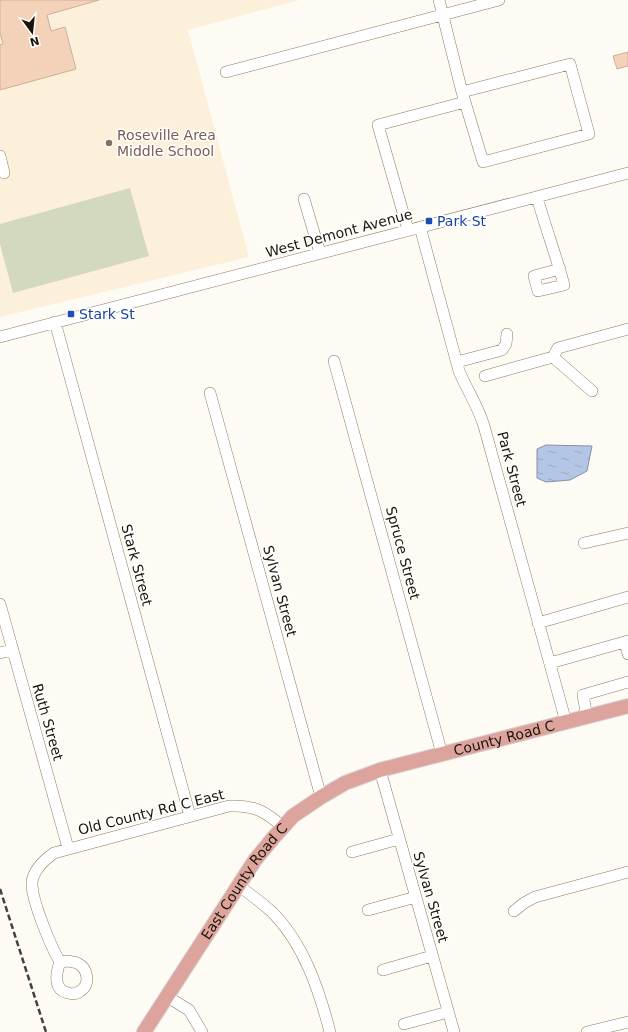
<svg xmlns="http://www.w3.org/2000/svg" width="628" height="1032" font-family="'DejaVu Sans',sans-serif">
  <defs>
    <pattern id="water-ripples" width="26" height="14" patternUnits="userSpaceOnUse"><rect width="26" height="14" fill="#b4c6e6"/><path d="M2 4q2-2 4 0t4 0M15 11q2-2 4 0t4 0" fill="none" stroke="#9aa9c4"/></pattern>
  </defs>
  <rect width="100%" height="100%" fill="#fefbf4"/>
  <path fill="#fcf0db" d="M 0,0 L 300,0 L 188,30 L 249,257 L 0,317 Z"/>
  <path fill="#d2d9bf" d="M 130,188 L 149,256 L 13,293 L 0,244 L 0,224 Z"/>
  <path fill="url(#water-ripples)" stroke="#8691a4" d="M 546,445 L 592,446 L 587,471 L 570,480 L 546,482 L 537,478 L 537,449 Z"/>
  <path fill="#f3d2b9" stroke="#ceaf99" d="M 0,0 L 99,0 L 47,15 L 51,31 L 65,27 L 76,69 L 0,90 L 0,45 L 3,44 L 0,33 Z
    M 628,52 L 628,66 L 617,69 L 613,56 Z"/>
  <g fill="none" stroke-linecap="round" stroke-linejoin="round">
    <g stroke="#8a7c5d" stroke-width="12">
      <path id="minor" d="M 439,0 L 462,92 L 483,162 L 589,134 L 570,64 L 462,92
        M 226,72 L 499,0
        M 0,156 L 4,173
        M 537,197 C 545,226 556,255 564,285 L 538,291 L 534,276 L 560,269
        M 304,199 L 320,253
        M 420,227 L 459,371 C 467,390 478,406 484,426 L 566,722
        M 408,230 L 378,125 L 465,102
        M 55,322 L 190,816
        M 0,337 L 628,173
        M 553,357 L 592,391
        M 334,361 L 442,754
        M 457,362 L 502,350 L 506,344 L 507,334
        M 485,376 L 553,357 L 558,348 L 628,329
        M 210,393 L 321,797
        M 584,543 L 628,533
        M 0,604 L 68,848
        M 538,623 L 628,597
        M 625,642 L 628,654
        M 0,653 L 12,650
        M 550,663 L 628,641
        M 587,717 L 583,695 L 628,682
        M 380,770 L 454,1032
        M 352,852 L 399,839
        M 239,886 C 250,894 262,903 272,912 C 304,944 319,990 330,1032
        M 368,910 L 416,897
        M 514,911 L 524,903 L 535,897 L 628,872
        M 68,961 C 71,962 75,962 77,963 C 88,968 91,985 80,991 C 77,994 72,994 68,993 C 53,990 56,973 60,962 Z
        M 60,962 C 51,947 31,899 32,882 C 34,869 44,860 54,853 L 229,806 C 254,805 265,811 283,827
        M 383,970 L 432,956
        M 166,996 L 189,1010 L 202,1032
        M 404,1024 L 448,1012
        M 587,1032 L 628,1022"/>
    </g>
    <g stroke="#d6d5d3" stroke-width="16">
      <g id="major">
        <path id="s1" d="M 144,1032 L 255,860 L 274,837 L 293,816 L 321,797 L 345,783 L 380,770 L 628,706"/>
      </g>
    </g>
    <use href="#minor" stroke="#fff" stroke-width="11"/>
    <use href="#major" stroke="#dda49d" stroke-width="14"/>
    <path stroke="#464136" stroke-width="2.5" stroke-dasharray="6 3" stroke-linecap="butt" d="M 0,889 L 46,1032"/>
  </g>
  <circle fill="#8d6e63" stroke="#fff" stroke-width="1.5" cx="109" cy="143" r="4"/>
  <g fill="#1a4fb4" stroke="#fff" stroke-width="1.5">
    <rect x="425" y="217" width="8" height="8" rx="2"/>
    <rect x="67" y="310" width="8" height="8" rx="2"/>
  </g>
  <g text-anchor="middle" stroke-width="3" stroke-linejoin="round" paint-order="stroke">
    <g font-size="14" fill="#785e54" stroke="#fff" text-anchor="start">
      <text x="117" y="140">Roseville Area<tspan x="117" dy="16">Middle School</tspan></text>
    </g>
    <g font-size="14" fill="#164399" stroke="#fff" text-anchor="start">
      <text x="437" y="226">Park St</text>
      <text x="79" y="319">Stark St</text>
    </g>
    <g font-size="14" fill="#1b1509" stroke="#fff">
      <text transform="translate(339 233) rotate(-15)" y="5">West Demont Avenue</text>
      <text transform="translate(512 469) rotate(75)" y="5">Park Street</text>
      <text transform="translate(403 553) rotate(75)" y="5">Spruce Street</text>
      <text transform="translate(137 565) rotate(75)" y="5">Stark Street</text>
      <text transform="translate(280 591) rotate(75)" y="5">Sylvan Street</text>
      <text transform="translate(48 722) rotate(74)" y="5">Ruth Street</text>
      <text dy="5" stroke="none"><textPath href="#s1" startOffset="490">County Road C</textPath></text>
      <text transform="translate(151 812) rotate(-14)" y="5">Old County Rd C East</text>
      <text dy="5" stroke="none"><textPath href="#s1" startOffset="181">East County Road C</textPath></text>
      <text transform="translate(431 897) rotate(74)" y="5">Sylvan Street</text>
    </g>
  </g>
  <g transform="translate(32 32) rotate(165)" stroke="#ffffff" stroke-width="3" paint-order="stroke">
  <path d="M0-3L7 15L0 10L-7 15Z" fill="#1b1509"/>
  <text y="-6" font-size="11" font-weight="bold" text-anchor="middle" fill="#1b1509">N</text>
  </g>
</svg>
